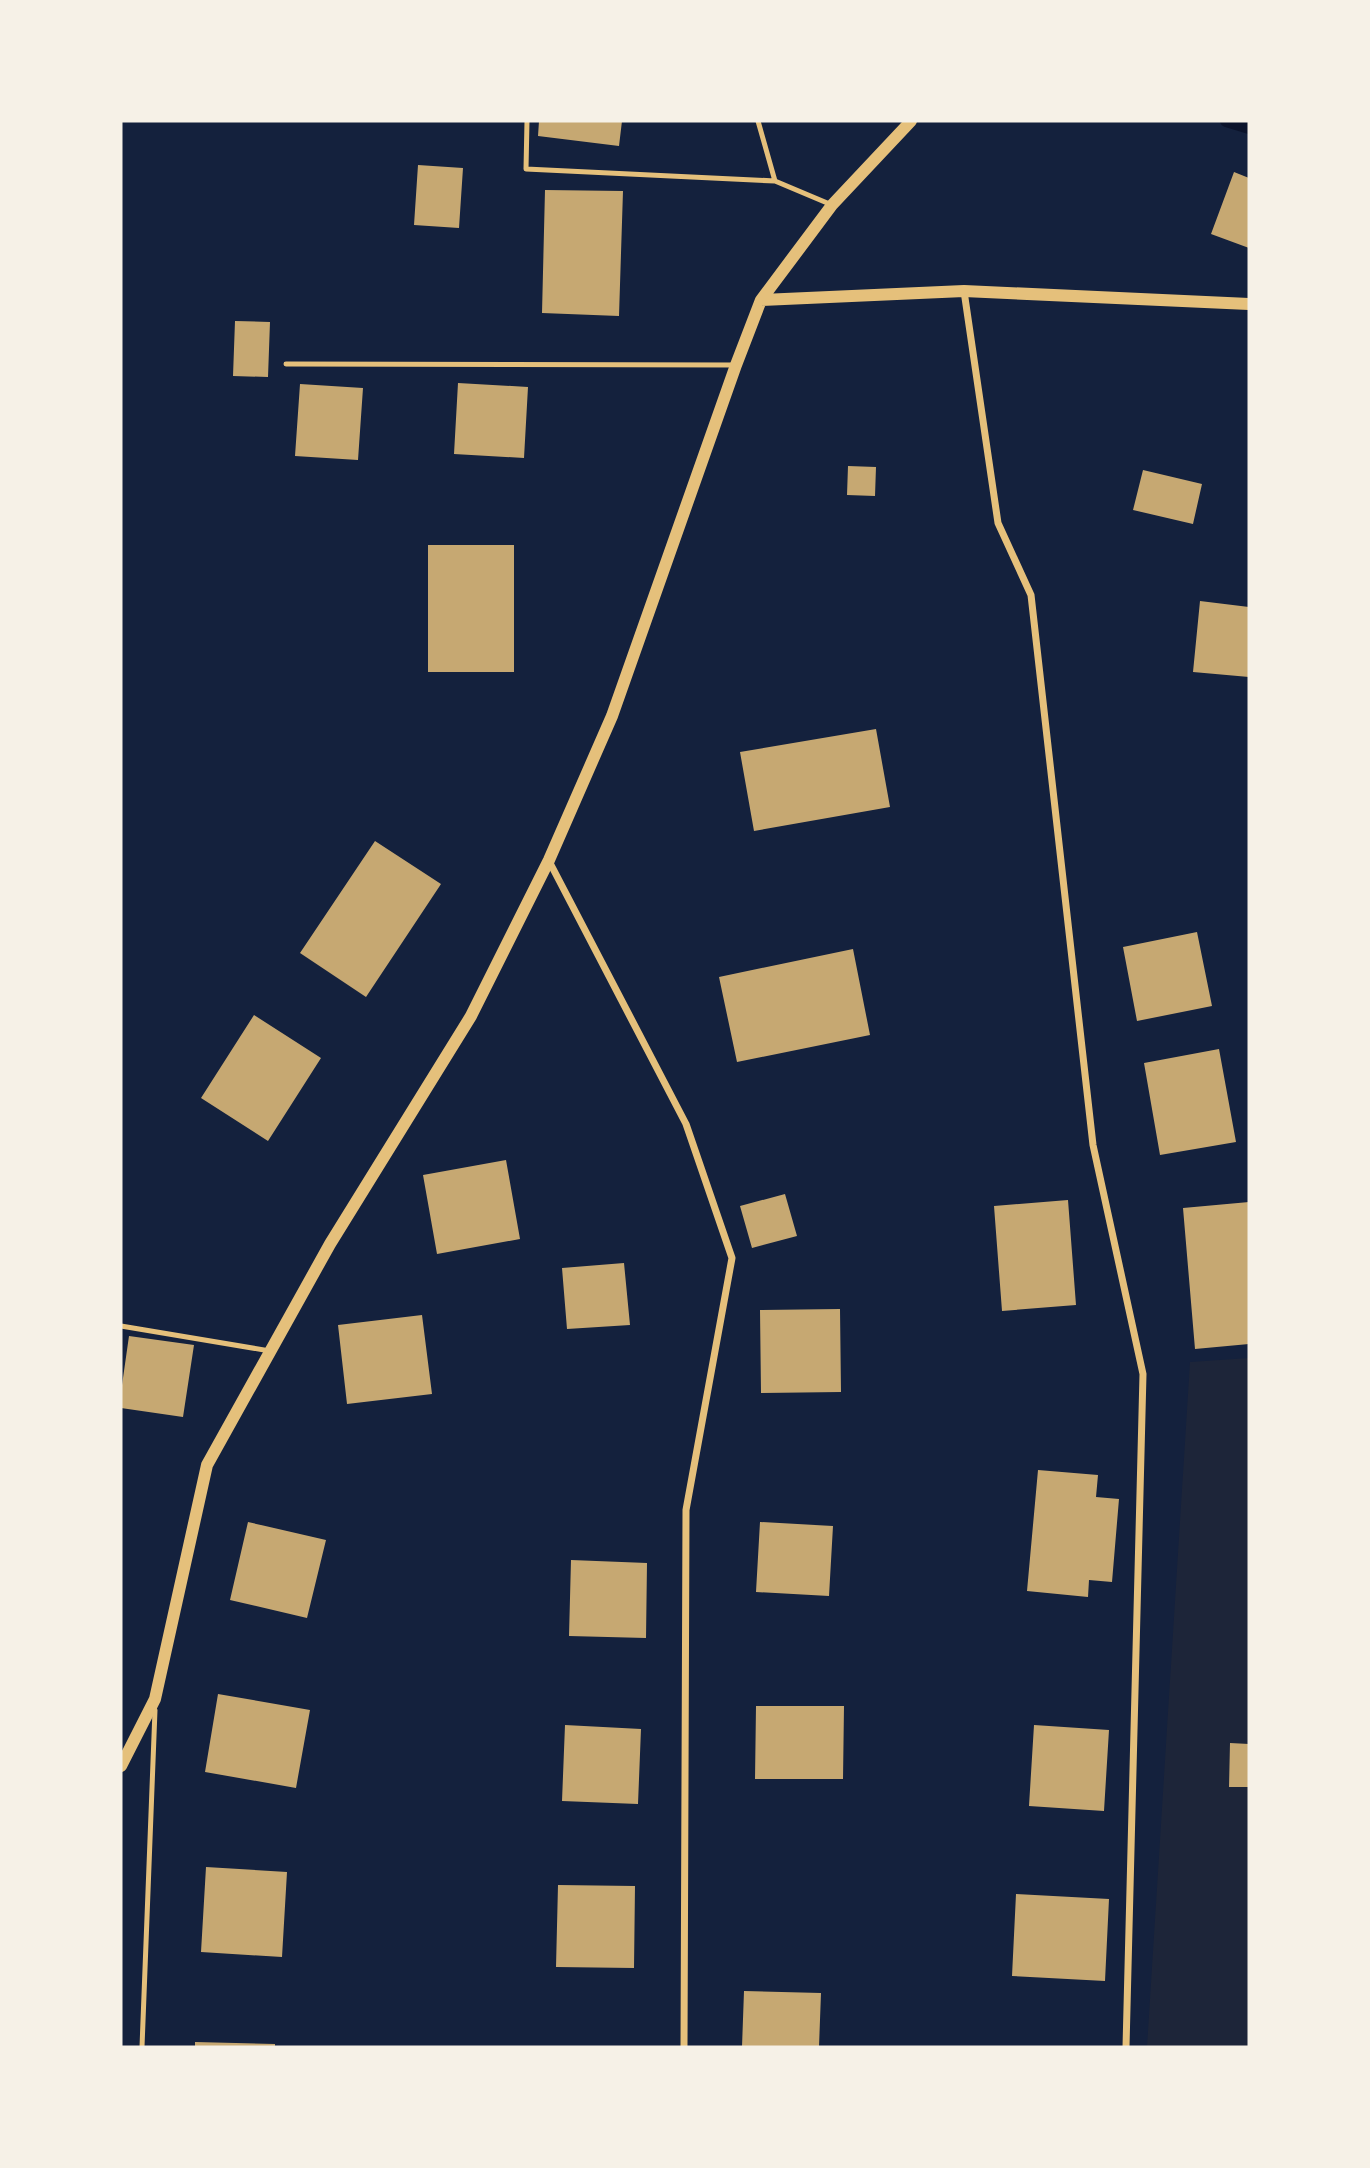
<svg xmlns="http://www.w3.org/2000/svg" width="1370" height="2168" font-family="Ubuntu,sans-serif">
  <rect width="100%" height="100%" fill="#14213d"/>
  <path fill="#1d2539" d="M 1249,1358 L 1249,2047 L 1147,2047 L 1190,1362 Z"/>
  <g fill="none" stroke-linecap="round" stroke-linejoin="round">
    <path stroke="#0b132b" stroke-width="12" d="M 1226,121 L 1249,128"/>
  </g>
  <path fill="#c6a872" d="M 539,121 L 622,121 L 619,146 L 538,136 Z
    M 418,165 L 463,168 L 459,228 L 414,225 Z
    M 1234,172 L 1249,178 L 1249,248 L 1211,234 Z
    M 545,190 L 623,191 L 619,316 L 542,313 Z
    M 235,321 L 270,322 L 268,377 L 233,376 Z
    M 458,383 L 528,387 L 524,458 L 454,454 Z
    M 300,384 L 363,388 L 358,460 L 295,456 Z
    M 848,466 L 876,467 L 875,496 L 847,495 Z
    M 1143,470 L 1202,484 L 1193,524 L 1133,510 Z
    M 428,545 L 514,545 L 514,672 L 428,672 Z
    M 1200,601 L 1249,607 L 1249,677 L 1193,672 Z
    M 876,729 L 890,807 L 754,831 L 740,752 Z
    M 375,841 L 441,884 L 366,997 L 300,953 Z
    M 1197,932 L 1212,1006 L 1137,1021 L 1123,947 Z
    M 853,949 L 870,1035 L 737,1062 L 719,977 Z
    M 254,1015 L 321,1058 L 268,1141 L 201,1098 Z
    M 1219,1049 L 1236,1142 L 1160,1155 L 1144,1063 Z
    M 506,1160 L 520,1239 L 437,1254 L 423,1175 Z
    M 785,1194 L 797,1236 L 752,1248 L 740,1206 Z
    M 1068,1200 L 1076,1305 L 1002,1311 L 994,1206 Z
    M 1249,1202 L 1249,1344 L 1195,1349 L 1183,1208 Z
    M 624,1263 L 630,1325 L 567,1329 L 562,1268 Z
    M 840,1309 L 841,1392 L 761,1393 L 760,1310 Z
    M 422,1315 L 432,1394 L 347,1404 L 338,1325 Z
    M 129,1336 L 194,1345 L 183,1417 L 121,1408 L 121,1392 Z
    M 1038,1470 L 1098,1475 L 1096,1497 L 1119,1499 L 1112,1582 L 1089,1580 L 1088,1597 L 1027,1591 Z
    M 248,1522 L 326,1540 L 307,1618 L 230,1600 Z
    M 760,1522 L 833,1526 L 829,1596 L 756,1592 Z
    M 571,1560 L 647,1563 L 646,1638 L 569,1636 Z
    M 218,1694 L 310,1710 L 296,1788 L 205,1772 Z
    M 756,1706 L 844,1706 L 843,1779 L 755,1779 Z
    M 565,1725 L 641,1729 L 638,1804 L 562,1801 Z
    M 1034,1725 L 1109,1730 L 1104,1811 L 1029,1806 Z
    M 1230,1743 L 1249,1744 L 1249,1787 L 1229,1787 Z
    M 206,1867 L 287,1872 L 282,1957 L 201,1952 Z
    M 558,1885 L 635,1886 L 634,1968 L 556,1967 Z
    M 1016,1894 L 1109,1899 L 1105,1981 L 1012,1976 Z
    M 744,1991 L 821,1993 L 819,2047 L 742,2047 Z
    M 195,2042 L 275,2044 L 275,2047 L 195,2047 Z"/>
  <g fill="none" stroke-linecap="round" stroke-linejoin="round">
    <path stroke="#e5c07b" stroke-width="5" d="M 527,121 L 526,169 L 775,181
      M 758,121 L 775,181 L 832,205
      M 286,364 L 736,365
      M 121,1326 L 270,1351
      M 142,2047 L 155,1710"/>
    <path stroke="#e5c07b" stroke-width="7" d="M 964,291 L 998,523 L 1031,595 L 1093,1145 L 1143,1374 L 1126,2047
      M 549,861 L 686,1124 L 732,1258 L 686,1510 L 684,2047"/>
    <path stroke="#e5c07b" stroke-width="12" d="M 761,300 L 964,291 L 1249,304
      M 121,1766 L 155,1699 L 207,1465 L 330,1244 L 471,1016 L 549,860 L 612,716 L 736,365 L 761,300 L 832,205 L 911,121"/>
  </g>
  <rect width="1370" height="2168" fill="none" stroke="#f6f1e7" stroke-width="245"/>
</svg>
